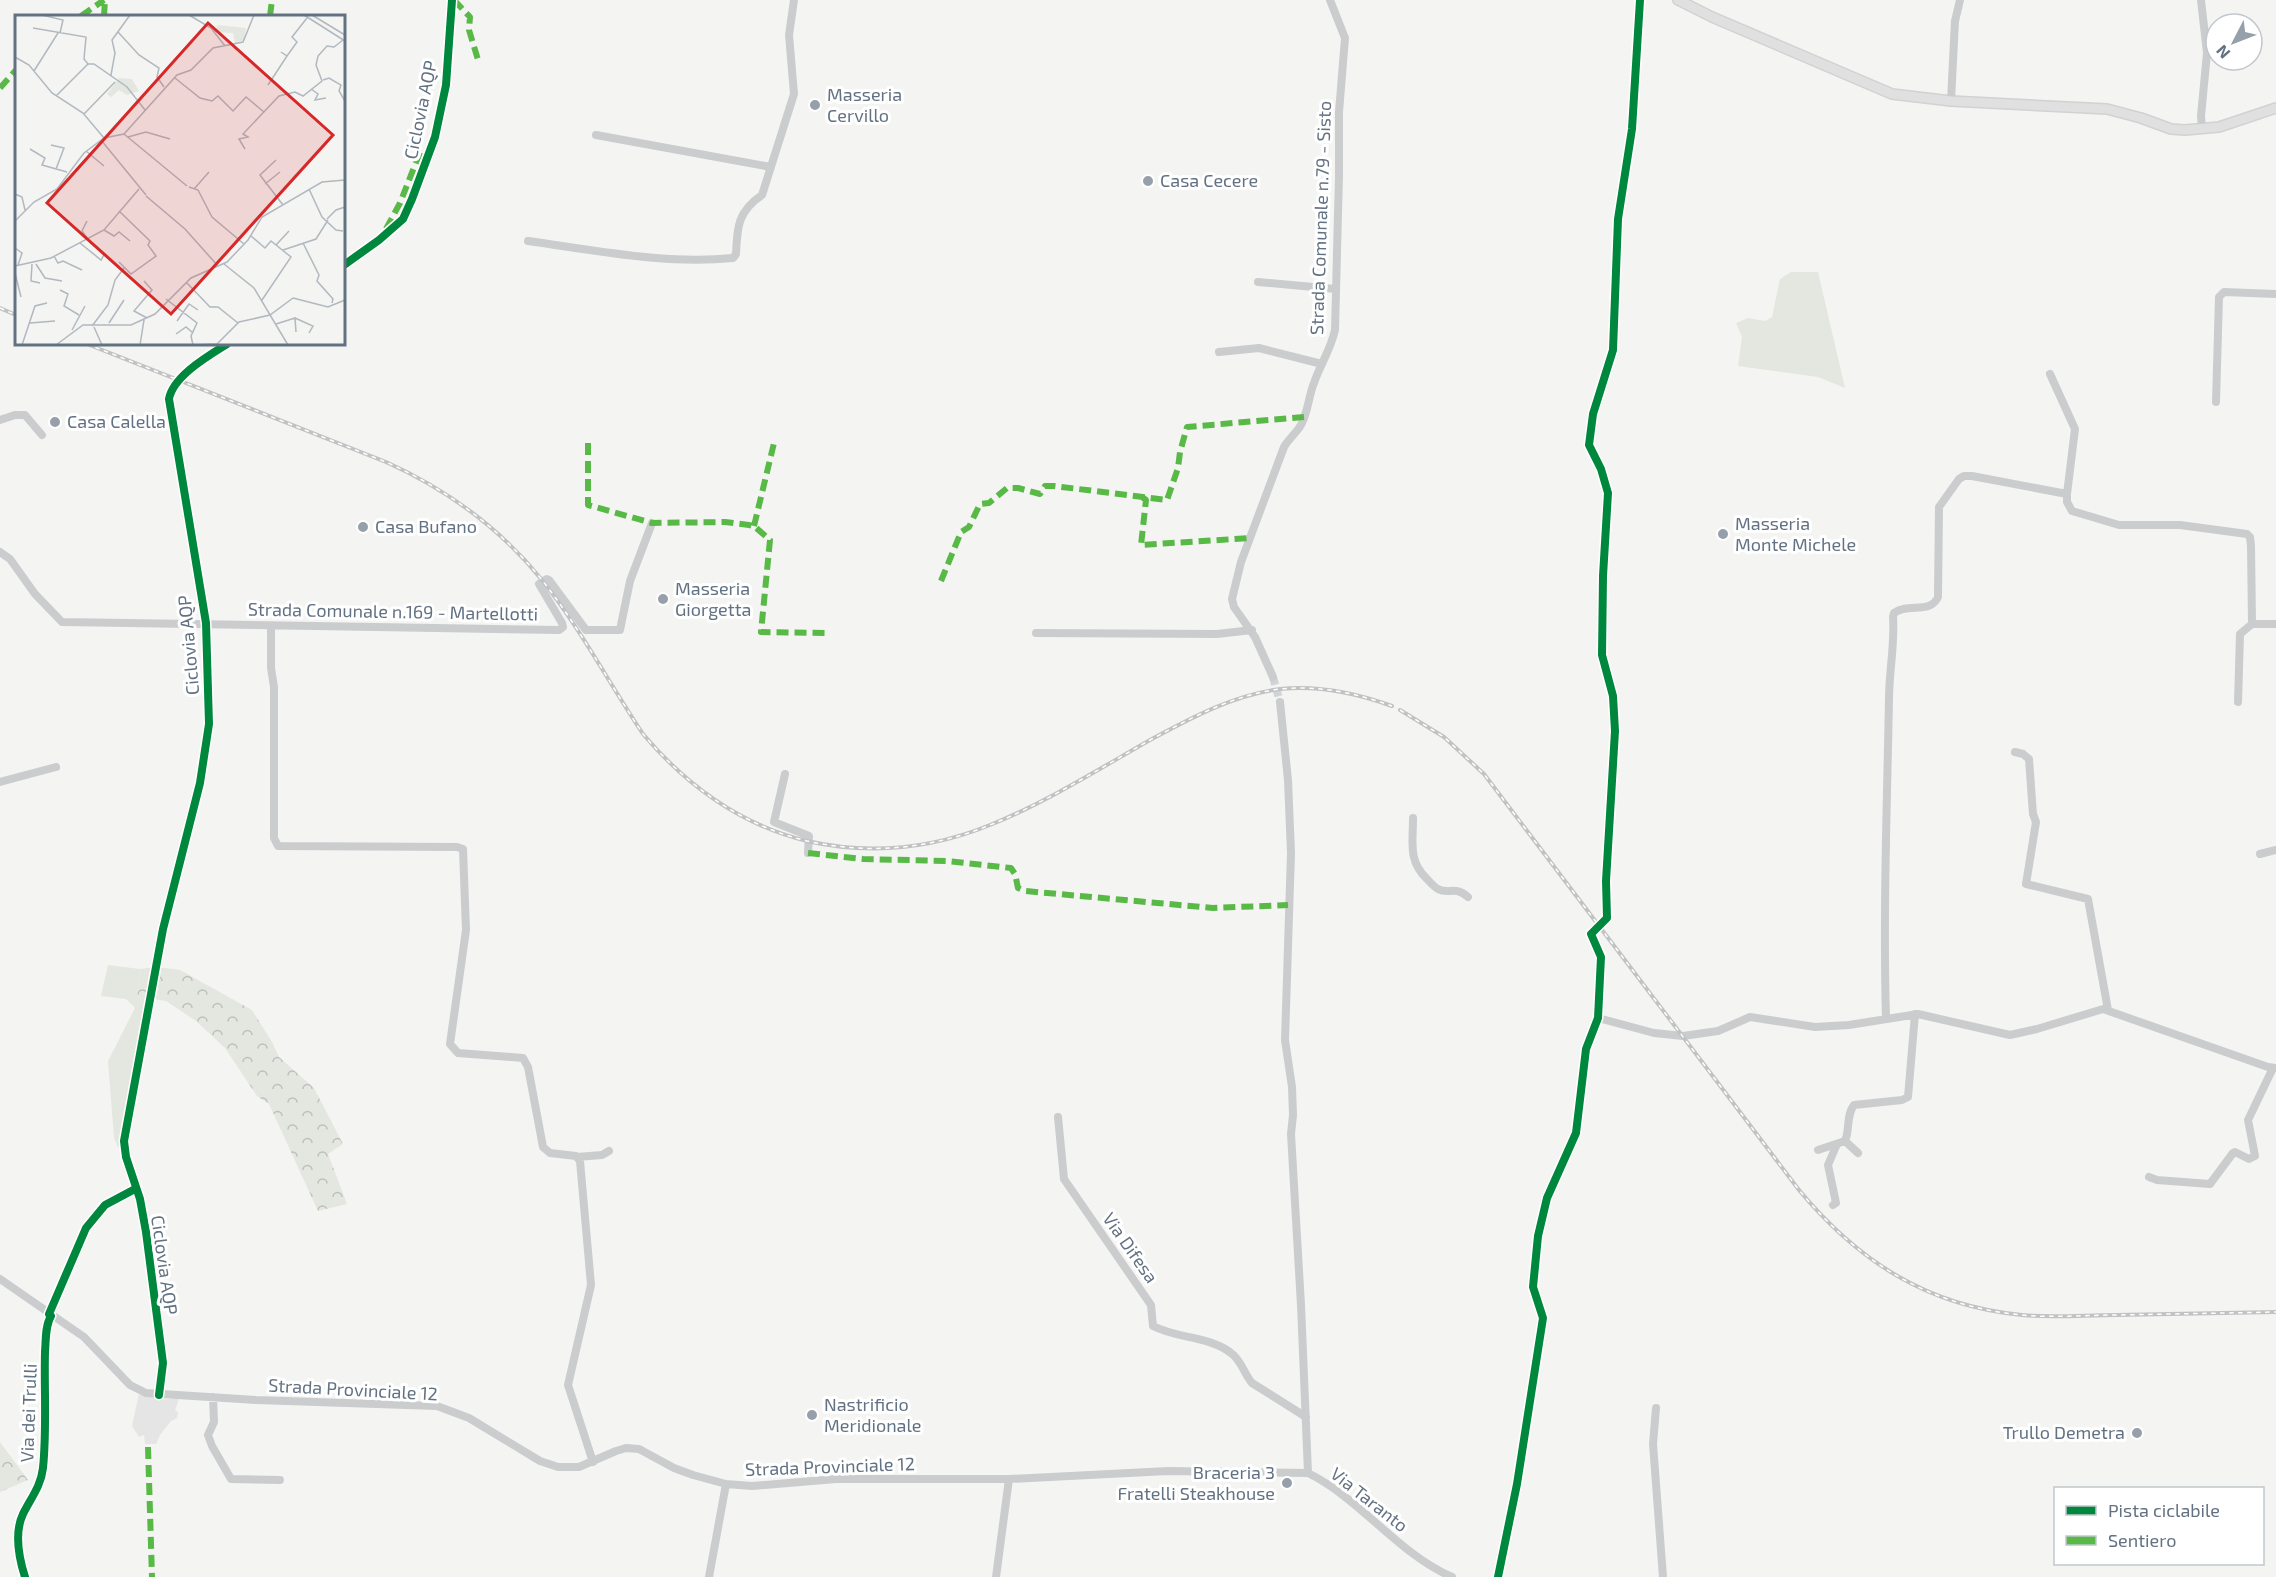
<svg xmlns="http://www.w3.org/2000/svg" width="2276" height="1577" font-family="'Exo 2',sans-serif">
  <defs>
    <pattern id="forest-crowns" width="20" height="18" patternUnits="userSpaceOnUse" patternTransform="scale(1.5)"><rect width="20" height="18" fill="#e3e7e0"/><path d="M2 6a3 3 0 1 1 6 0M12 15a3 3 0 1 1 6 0" fill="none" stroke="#bcc0bb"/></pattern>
  </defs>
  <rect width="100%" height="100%" fill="#f4f4f2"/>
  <path fill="#e4e5e4" d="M 139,1394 L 156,1398 L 158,1400 L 179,1398 L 175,1411 L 178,1412 L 177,1418 L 171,1421 L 160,1435 L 156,1444 L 145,1444 L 144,1435 L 139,1437 L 132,1426 Z"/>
  <path fill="#e3e7e0" d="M 1791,272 L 1818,272 L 1845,388 L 1818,377 L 1738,366 L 1742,337 L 1736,323 L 1748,318 L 1765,321 L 1772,317 L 1780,279 Z
    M 108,965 L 140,969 L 137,997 L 148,998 L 143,1065 L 129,1143 L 118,1147 L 114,1138 L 108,1061 L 135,1008 L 126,999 L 101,996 Z"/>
  <path fill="url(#forest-crowns)" d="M 157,967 L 180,970 L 252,1010 L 272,1042 L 279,1057 L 314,1088 L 343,1144 L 328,1154 L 347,1204 L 318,1211 L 269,1104 L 257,1096 L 225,1048 L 196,1021 L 166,1001 L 137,997 L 140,969 Z
    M 0,1442 L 28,1480 L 0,1492 Z"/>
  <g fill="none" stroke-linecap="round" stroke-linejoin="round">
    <path stroke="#d0d4d6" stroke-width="8" stroke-dasharray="8 4" stroke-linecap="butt" d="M 1273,677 L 1280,702"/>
    <g stroke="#d1d2d1" stroke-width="12">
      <path id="major" d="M 1678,0 L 1712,17 L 1892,94 L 1951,101 L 2107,109 L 2141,118 L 2171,129 L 2185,130 L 2219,127 L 2276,108"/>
    </g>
    <path stroke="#cbcccd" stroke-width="8" d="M 2201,0 L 2207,53 L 2201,116 L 2202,129
      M 1951,101 L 1955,21 L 1960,0
      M 596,135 L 771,167
      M 528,241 C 594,250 665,265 733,258 L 736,254 C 737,227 738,211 762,195 L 794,94 L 789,35 L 794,0
      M 1258,282 L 1335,289
      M 1219,352 L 1259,348 L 1322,364
      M 2050,374 L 2075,429 L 2067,494
      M 2216,402 L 2219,297 L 2224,292 L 2276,294
      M 0,420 L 15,415 L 25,415 L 42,435
      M 0,552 L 10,559 L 35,594 L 62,622 L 559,630 L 563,627 L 562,623 L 539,584 L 547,579 L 549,580 L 586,630 L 620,630 L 630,581 L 652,523
      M 2252,624 L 2276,624
      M 271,626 L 271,668 L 274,687 L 274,838 L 278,846 L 457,847 L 463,849 L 466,930 L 450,1044 L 458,1053 L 523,1058 L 528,1067 L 543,1147 L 550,1153 L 576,1156 L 580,1161 L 591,1285 L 568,1385 L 593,1462
      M 1036,633 L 1217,634 L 1252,630
      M 1273,677 L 1255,637 L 1234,607 L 1232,599 L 1241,562 L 1284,447 C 1288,440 1294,435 1299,428 C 1308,416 1308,397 1314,383 C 1320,365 1331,349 1335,330 L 1339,175 L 1339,112 L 1345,38 L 1330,0
      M 1280,702 L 1288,780 L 1291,853 L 1285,1040 L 1292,1087 L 1293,1115 L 1291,1134 L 1301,1305 L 1308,1473
      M 2238,702 L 2240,634 L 2252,624
      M 2015,752 L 2023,754 L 2029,759 L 2033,814 L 2036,822 L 2026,884 L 2088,899 L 2108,1010
      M 785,774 L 774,822 L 809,836 L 808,853
      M 0,782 L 56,767
      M 1413,818 C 1413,843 1408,861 1427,879 C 1430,882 1434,887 1438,889 C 1449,895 1454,885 1468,897
      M 2260,854 L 2276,850
      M 1603,923 L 1607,918 L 1606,881 L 1615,731 L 1613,696 L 1602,655 L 1603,576 L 1608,493 L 1601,469 L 1589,445 L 1593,414 L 1613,350 L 1618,219 L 1632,129 L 1640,0
      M 1598,1018 L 1654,1033 L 1683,1036 L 1718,1031 L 1750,1017 L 1815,1027 L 1849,1025 L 1918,1014 L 2010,1035 L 2037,1029 L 2103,1009 L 2268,1067 L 2276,1068
      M 1886,1019 C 1883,912 1887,806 1889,699 C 1889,671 1895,645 1893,617 L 1894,613 C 1908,602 1930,615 1938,597 L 1939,507 L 1959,479 L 1964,476 L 1972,476 L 2067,494 L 2067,502 L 2072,511 L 2119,525 L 2180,525 L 2247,534 L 2250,537 L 2251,546 L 2252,624
      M 1058,1117 L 1064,1179 L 1151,1305 L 1153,1326 C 1178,1339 1209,1336 1231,1353 C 1242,1361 1244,1374 1252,1383 L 1306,1417
      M 1845,1141 C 1850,1130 1846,1115 1854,1105 L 1902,1100 L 1908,1097 L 1915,1014
      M 1818,1150 L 1845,1141 L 1858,1153
      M 577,1157 L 602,1155 L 609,1151
      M 2149,1177 L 2157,1180 L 2210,1184 L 2233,1153 L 2235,1152 L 2249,1159 L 2255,1156 L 2248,1120 L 2273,1068
      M 1833,1205 L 1836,1203 L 1835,1198 L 1828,1165 L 1837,1144
      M 0,1279 L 84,1337 L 130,1385 L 146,1393 L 256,1400 L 437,1406 L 469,1418 L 540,1461 L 558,1467 L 579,1467 L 616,1451 L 626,1448 L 639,1449 L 674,1468 L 693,1475 L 726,1484 L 752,1486 L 836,1479 L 1009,1479 L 1168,1471 L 1308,1473 C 1361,1499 1397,1553 1452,1577
      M 49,1314 L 86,1228 L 105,1205 L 135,1189
      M 213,1397 L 214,1422 L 208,1435 L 212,1446 L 231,1479 L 280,1480
      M 1656,1408 L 1653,1444 L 1663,1577
      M 25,1577 L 20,1562 L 18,1532 L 23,1514 L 38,1488 L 43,1468 L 46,1343 L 47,1328 L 51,1316
      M 709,1577 L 726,1484
      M 996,1577 L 1009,1479
      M 1498,1577 L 1517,1484 L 1543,1318 L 1533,1287 L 1538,1236 L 1547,1198 L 1576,1133 L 1586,1049 L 1598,1018 L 1601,957 L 1591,936 L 1594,929"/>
    <use href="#major" stroke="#e0e0e0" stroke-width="9"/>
    <g stroke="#c1c2c3" stroke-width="4">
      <path id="rail" d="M 0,308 L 16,315
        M 87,344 L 386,462 C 446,489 500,528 542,580 C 580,628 609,683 643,734 C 687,786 741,825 807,841 C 869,855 931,849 990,825 C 1043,804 1099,769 1150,740 C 1191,718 1233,695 1280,689 C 1318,685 1356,693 1392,706
        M 1400,710 L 1444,737 L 1484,774 L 1799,1190 C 1858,1261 1927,1306 2022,1315 C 2053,1318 2085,1315 2117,1315 C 2170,1314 2223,1313 2276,1312"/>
    </g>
    <use href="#rail" stroke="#fff" stroke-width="1.5" stroke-dasharray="4.5" stroke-linecap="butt"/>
    <path stroke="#58b947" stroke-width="6" stroke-dasharray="12 6" stroke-linecap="butt" d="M 454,0 L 470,17 L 469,30 L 479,63
      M 81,16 L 104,0
      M 104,16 L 105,0
      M 270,16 L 272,0
      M 0,88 L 16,70
      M 386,229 L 400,203 L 422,147
      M 588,443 L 588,505 L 652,523 L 725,522 L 749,525 L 754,526 L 770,540 L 761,632 L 829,633
      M 1142,497 L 1146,500 L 1141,545 L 1250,538
      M 754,526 L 774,443
      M 941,581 L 961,532 L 969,527 L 980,504 L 989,503 L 1007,488 L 1018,488 L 1040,494 L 1045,486 L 1054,486 L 1167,500 L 1178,468 L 1180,452 L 1187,427 L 1304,417
      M 808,853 L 863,859 L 947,861 L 1011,868 L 1015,874 L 1018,888 L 1025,891 L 1213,908 L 1288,905
      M 148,1447 L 152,1577"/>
    <g stroke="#fff" stroke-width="11">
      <path id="cycleway" d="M 344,265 L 379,240 L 403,219 L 412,199 L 435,137 L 446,85 L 452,0
        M 159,1395 L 163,1363 L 146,1232 L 140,1199 L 126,1157 L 124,1141 L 163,929 L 200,783 L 209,724 L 206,623 L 169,399 C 173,376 208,356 227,344
        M 25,1577 C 19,1558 14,1533 23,1514 C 31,1498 41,1486 43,1468 C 47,1429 44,1390 45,1352 C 46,1340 45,1326 51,1316 L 49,1314 L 86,1228 L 105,1205 L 135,1189
        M 1498,1577 L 1517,1484 L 1543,1318 L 1533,1287 L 1538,1236 L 1547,1198 L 1576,1133 L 1586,1049 L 1598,1018 L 1601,957 L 1591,934 L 1607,918 L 1606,881 L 1615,731 L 1613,696 L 1602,655 L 1603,576 L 1608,493 L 1601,469 L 1589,445 L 1593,414 L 1613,350 L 1618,219 L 1632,129 L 1640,0"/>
    </g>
    <use href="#cycleway" stroke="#00873e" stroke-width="8"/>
  </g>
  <g fill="#96a0aa" stroke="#fff" stroke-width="2">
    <circle cx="815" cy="105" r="6"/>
    <circle cx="1148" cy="181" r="6"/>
    <circle cx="55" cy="422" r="6"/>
    <circle cx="363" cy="527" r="6"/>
    <circle cx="1723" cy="534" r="6"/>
    <circle cx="663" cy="599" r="6"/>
    <circle cx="812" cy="1415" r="6"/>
    <circle cx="2137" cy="1433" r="6"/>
    <circle cx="1287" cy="1483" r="6"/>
  </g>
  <g text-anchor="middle" stroke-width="6" stroke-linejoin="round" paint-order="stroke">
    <g font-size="18" fill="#637283" stroke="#fff" text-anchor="start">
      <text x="827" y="101">Masseria<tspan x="827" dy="21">Cervillo</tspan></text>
      <text x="1160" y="187">Casa Cecere</text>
      <text x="67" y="428">Casa Calella</text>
      <text x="1735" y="530">Masseria<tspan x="1735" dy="21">Monte Michele</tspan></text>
      <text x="375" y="533">Casa Bufano</text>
      <text x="675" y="595">Masseria<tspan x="675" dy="21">Giorgetta</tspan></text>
      <text x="824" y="1411">Nastrificio<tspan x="824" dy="21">Meridionale</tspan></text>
      <text x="2125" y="1439" text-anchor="end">Trullo Demetra</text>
      <text x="1275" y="1479" text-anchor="end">Braceria 3<tspan x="1275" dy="21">Fratelli Steakhouse</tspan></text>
    </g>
    <g font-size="18" fill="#637283" stroke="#fff">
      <text transform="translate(421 110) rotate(-78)" y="6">Ciclovia AQP</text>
      <text transform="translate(1321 218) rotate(-88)" y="6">Strada Comunale n.79 - Sisto</text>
      <text transform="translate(393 612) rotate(1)" y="6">Strada Comunale n.169 - Martellotti</text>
      <text transform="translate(189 645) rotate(-95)" y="6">Ciclovia AQP</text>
      <text transform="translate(1130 1248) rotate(55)" y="6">Via Difesa</text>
      <text transform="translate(164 1265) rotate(82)" y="6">Ciclovia AQP</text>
      <text transform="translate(353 1390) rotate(3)" y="6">Strada Provinciale 12</text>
      <text transform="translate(29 1413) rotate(-88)" y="6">Via dei Trulli</text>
      <text transform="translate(830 1467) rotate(-2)" y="6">Strada Provinciale 12</text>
      <text transform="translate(1369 1500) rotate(38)" y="6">Via Taranto</text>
    </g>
  </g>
  <g transform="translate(15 15)">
    <rect width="330" height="330" fill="#f4f4f2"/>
    <path d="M 203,10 L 231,13 L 229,25 L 220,28 L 218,18 L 199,17 Z" fill="#e3e7e0"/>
    <path d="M 104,63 L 117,64 L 124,76 L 112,80 L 104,75 L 96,82 L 92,79 Z" fill="#e3e7e0"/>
    <path fill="none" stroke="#b1b8bf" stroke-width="1.5" d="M 27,0 L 48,5 L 45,18M 174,0 L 196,13 L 210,31M 289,0 L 330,26M 297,0 L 330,20M 18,13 L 71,22 L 69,44 L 73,49M 103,17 L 124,40 L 144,53 L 142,62 L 149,72M 266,37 L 272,41 L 282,27 L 277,22 L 292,3M 0,42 L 14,50 L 37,78 L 68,98 L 89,123M 19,56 L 43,18M 96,60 L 100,38 L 97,25 L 115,0M 160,63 L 185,83 L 197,86 L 203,81 L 218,96 L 231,82 L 249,97M 308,65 L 314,63 L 326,70 L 324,76 L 330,86M 253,70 L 272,41M 296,74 L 303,79 L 300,85 L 311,83M 41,81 L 73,49 L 79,49 L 112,72 L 130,95M 69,99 L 100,67M 109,119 L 172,171M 113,122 L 131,117 L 155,124M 86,125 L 131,180M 36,130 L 49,133 L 41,154M 15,134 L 30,143 L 27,150 L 52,157M 230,134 L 224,124 L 233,122 L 228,119 L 264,81 L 280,77 L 288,81 L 307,66 L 301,50 L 303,41 L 312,31 L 319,32 L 328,25M 71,136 L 89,151M 261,145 L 245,160 L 268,190M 250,169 L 265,157M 174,172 L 183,175 L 197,202 L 229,229M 179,174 L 194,157M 294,174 L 307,202 L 321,215 L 328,216M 0,179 L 7,182 L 10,195M 131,181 L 170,214 L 203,251M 104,196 L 135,226 L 133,230 L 141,241 L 116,259 L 104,247M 312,204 L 321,195 L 330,192M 0,206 L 19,187 L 42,174 L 69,138 L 89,123 L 109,119 L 162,60 L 176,55 L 198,33 L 228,27 L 239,0M 89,215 L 99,221 L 104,217 L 115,226M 236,221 L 250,233 L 256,226 L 276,242 L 247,285M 72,223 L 67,216 L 72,206M 65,228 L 86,245 L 90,238M 288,228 L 304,260 L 302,266 L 318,284 L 317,288M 261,230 L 274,216M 0,233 L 7,238 L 3,250M 268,235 L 301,224 L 313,205M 39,241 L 43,248 L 48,246 L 67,255M 17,249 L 16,266 L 25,268M 21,249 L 30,263 L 47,266M 209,249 L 239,273 L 273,330M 0,251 L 36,243 L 89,215 L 124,174M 0,258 L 6,282M 129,266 L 137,275 L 119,296 L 132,303M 171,267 L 195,292 L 203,292 L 223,308M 45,275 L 53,279 L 49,291 L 64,300M 278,283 L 313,292 L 330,285M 151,284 L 182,308 L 176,321 L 178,330M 162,306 L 174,289 L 183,295M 15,308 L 40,306M 94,308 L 109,285M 261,309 L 280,303M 77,311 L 93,290 L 100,265 L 109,253M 79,312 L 87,330M 57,315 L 70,291M 281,317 L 280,303 L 298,311 L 294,318M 161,319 L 171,312 L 178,318M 7,330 L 20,291 L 32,288M 41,330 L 68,310 L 116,310 L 140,299 L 176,263 L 212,247 L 233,225 L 247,202 L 307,167 L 330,165M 125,330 L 129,305M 178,330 L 202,329 L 224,307 L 255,300 L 278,283"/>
    <path fill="#d62828" fill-opacity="0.15" stroke="#d62828" stroke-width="3" d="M 193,8 L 318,120 L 156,299 L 32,188 Z"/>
    <rect width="330" height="330" fill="none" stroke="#637283" stroke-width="3"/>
  </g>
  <rect x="2054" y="1487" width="210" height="78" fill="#ffffff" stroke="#c1c7cd" stroke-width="1.5"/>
  <rect x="2066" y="1506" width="30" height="9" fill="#00873e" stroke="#c1c7cd" stroke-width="1.5"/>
  <text x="2108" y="1517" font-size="18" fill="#637283">Pista ciclabile</text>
  <rect x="2066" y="1536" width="30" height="9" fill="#58b947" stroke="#c1c7cd" stroke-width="1.5"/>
  <text x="2108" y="1547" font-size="18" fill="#637283">Sentiero</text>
  <g transform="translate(2234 42) rotate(228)"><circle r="28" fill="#ffffff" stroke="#c1c7cd" stroke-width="1.5"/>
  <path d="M0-4.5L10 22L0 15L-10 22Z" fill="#96a0aa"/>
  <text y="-9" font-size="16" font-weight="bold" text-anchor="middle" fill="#637283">N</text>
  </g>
</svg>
